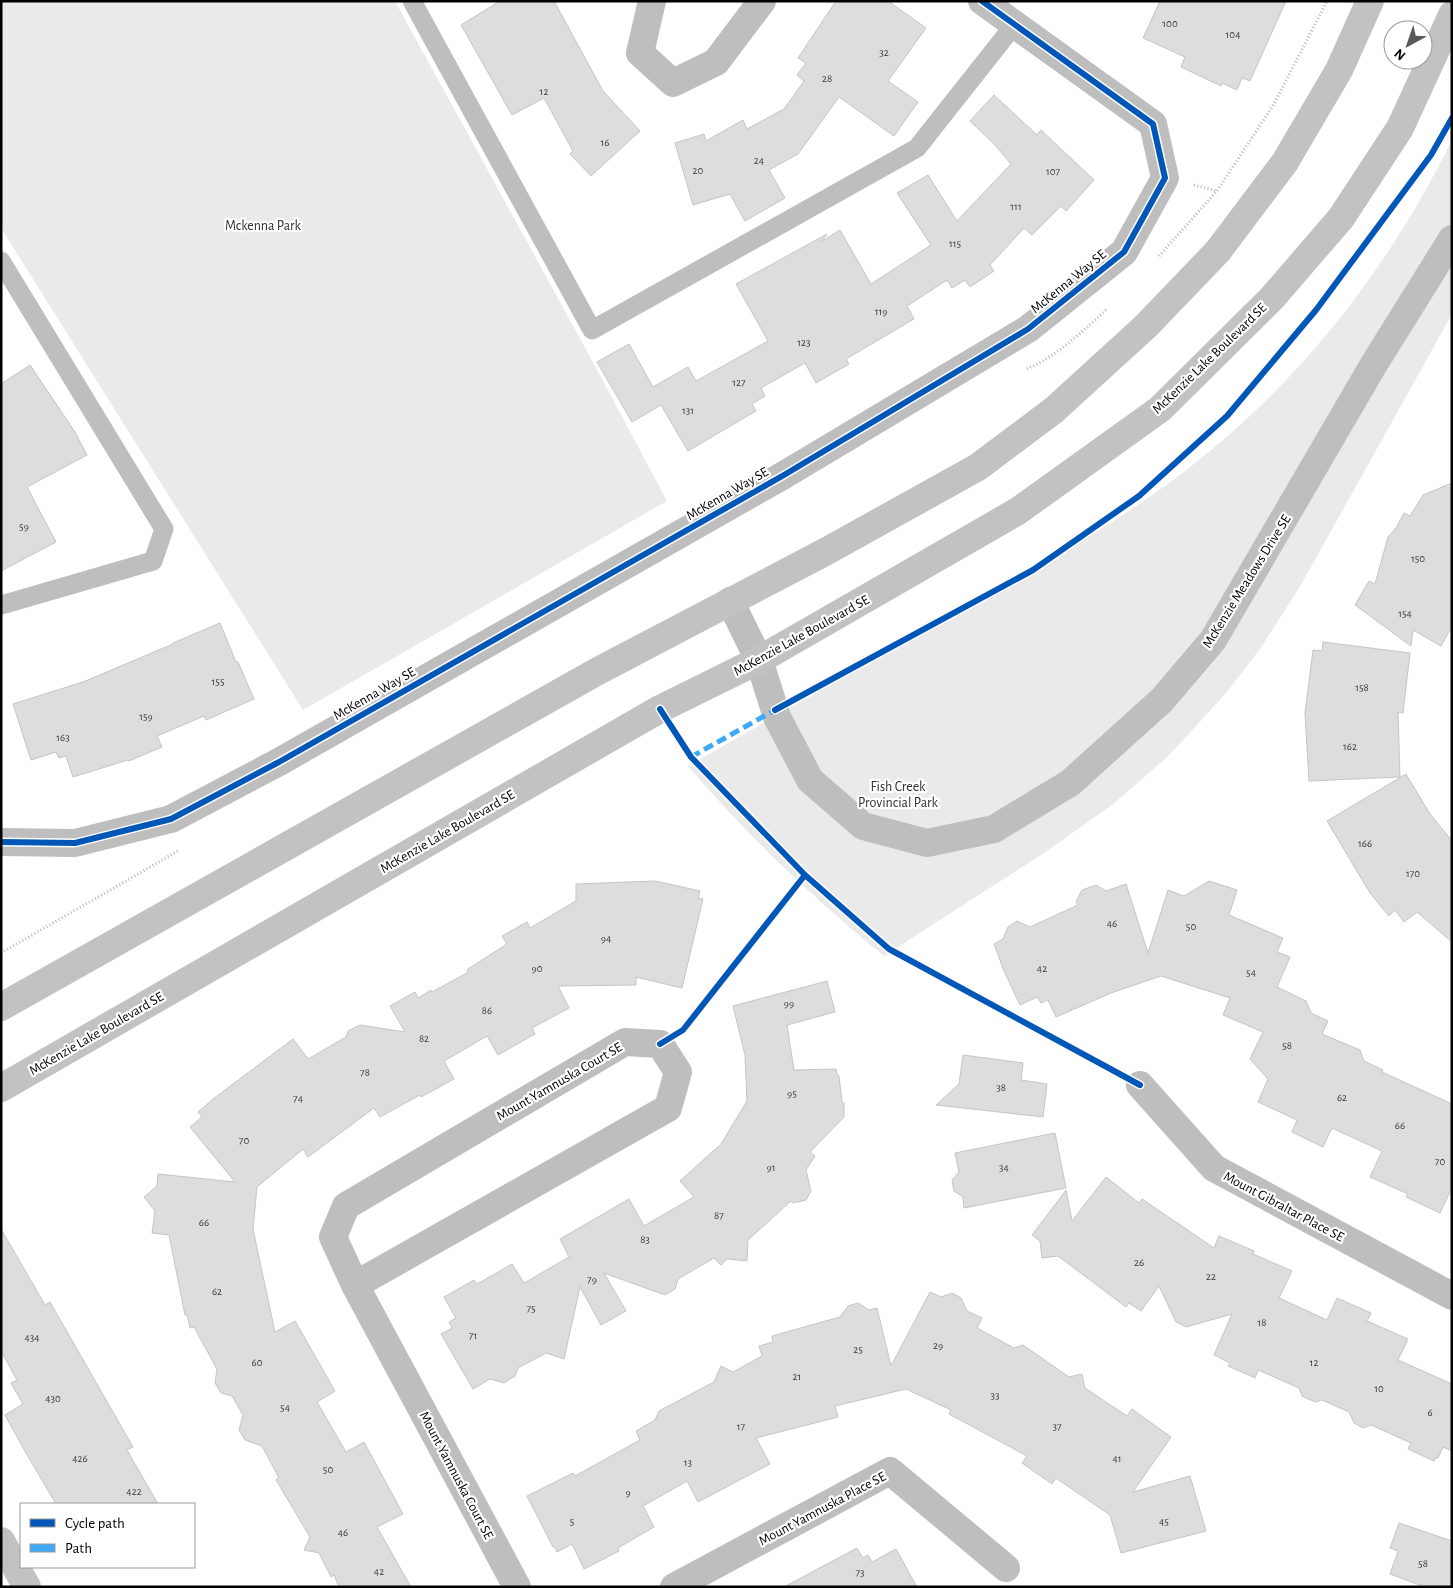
<svg xmlns="http://www.w3.org/2000/svg" width="1453" height="1588" font-family="'Alegreya Sans',sans-serif">
  <rect width="100%" height="100%" fill="#fff"/>
  <path fill="#eaeaea" d="M 1,1 L 395,1 L 588,353 L 667,501 L 303,710 L 1,228 Z
    M 1452,140 L 1452,314 L 1301,585 L 1260,649 L 1226,693 L 1187,736 L 1165,759 L 1112,805 L 1047,851 L 884,956 C 812,897 748,836 688,766 C 780,714 872,661 965,608 C 1050,560 1136,513 1211,450 C 1313,366 1394,258 1452,140 Z"/>
  <path fill="#ddd" stroke="#c5c5c5" d="M 500,1 L 554,1 L 603,91 L 640,131 L 591,176 L 570,154 L 573,151 L 544,98 L 512,115 L 461,25 Z
    M 836,1 L 888,1 L 926,28 L 888,81 L 918,102 L 894,136 L 839,97 L 798,154 L 769,170 L 785,198 L 745,221 L 730,194 L 693,205 L 675,143 L 704,134 L 706,141 L 743,120 L 747,129 L 784,109 L 804,81 L 797,75 L 806,63 L 798,58 Z
    M 1160,1 L 1286,1 L 1250,81 L 1242,78 L 1237,90 L 1222,83 L 1221,86 L 1181,67 L 1185,57 L 1143,38 Z
    M 994,95 L 1037,135 L 1041,130 L 1094,180 L 1066,211 L 1061,206 L 1032,235 L 1024,228 L 990,265 L 994,271 L 970,287 L 965,280 L 952,288 L 947,280 L 907,306 L 914,319 L 846,359 L 849,364 L 816,383 L 805,363 L 761,388 L 765,396 L 752,404 L 756,411 L 688,451 L 661,405 L 632,422 L 597,362 L 629,344 L 653,387 L 688,367 L 696,381 L 768,341 L 736,284 L 827,234 L 822,241 L 840,230 L 871,284 L 931,245 L 897,193 L 928,175 L 957,221 L 1011,164 L 995,145 L 970,121 Z
    M 30,365 L 75,432 L 87,455 L 27,487 L 56,542 L 1,571 L 1,384 Z
    M 1452,483 L 1452,626 L 1441,646 L 1413,630 L 1411,646 L 1355,605 L 1369,581 L 1375,584 L 1388,537 L 1396,528 L 1404,513 L 1410,516 L 1423,495 Z
    M 220,623 L 236,662 L 238,662 L 254,699 L 206,720 L 204,716 L 157,736 L 162,747 L 129,761 L 128,760 L 73,777 L 66,756 L 59,758 L 56,752 L 31,760 L 13,704 L 83,682 L 173,644 L 173,643 Z
    M 1323,642 L 1410,653 L 1403,713 L 1398,712 L 1400,777 L 1309,781 L 1305,713 L 1313,650 L 1322,651 Z
    M 1406,774 L 1430,814 L 1452,841 L 1452,942 L 1417,912 L 1404,922 L 1395,910 L 1389,916 L 1370,893 L 1327,821 Z
    M 655,881 L 700,891 L 698,898 L 703,899 L 682,988 L 636,977 L 636,985 L 558,986 L 569,1008 L 532,1028 L 535,1034 L 498,1055 L 487,1036 L 444,1061 L 454,1079 L 421,1097 L 420,1095 L 380,1117 L 374,1108 L 308,1157 L 303,1149 L 257,1187 L 253,1229 L 275,1332 L 295,1321 L 335,1391 L 317,1402 L 346,1452 L 364,1442 L 403,1514 L 377,1527 L 411,1587 L 339,1587 L 334,1575 L 331,1577 L 319,1553 L 304,1550 L 310,1537 L 276,1480 L 279,1478 L 262,1446 L 245,1440 L 239,1430 L 243,1415 L 232,1396 L 221,1393 L 215,1383 L 217,1369 L 194,1327 L 190,1328 L 187,1315 L 185,1315 L 169,1235 L 152,1233 L 155,1211 L 144,1197 L 157,1186 L 158,1174 L 235,1182 L 190,1127 L 202,1117 L 198,1112 L 213,1099 L 293,1039 L 308,1059 L 346,1037 L 348,1031 L 360,1025 L 405,1032 L 390,1006 L 415,992 L 418,998 L 431,990 L 432,992 L 467,973 L 468,969 L 507,944 L 502,936 L 527,922 L 530,928 L 576,901 L 576,884 Z
    M 1209,881 L 1237,890 L 1229,915 L 1283,938 L 1277,952 L 1290,957 L 1277,987 L 1306,1001 L 1311,1013 L 1328,1021 L 1322,1034 L 1360,1050 L 1364,1061 L 1383,1070 L 1382,1072 L 1452,1104 L 1452,1188 L 1440,1213 L 1406,1197 L 1408,1194 L 1370,1177 L 1382,1151 L 1332,1128 L 1323,1147 L 1292,1132 L 1297,1120 L 1258,1102 L 1268,1079 L 1250,1059 L 1263,1032 L 1223,1015 L 1230,998 L 1161,976 L 1111,993 L 1056,1017 L 1048,1000 L 1041,1003 L 1037,997 L 1020,1005 L 1004,971 L 994,944 L 1003,939 L 1008,927 L 1017,921 L 1030,927 L 1078,905 L 1076,902 L 1082,890 L 1096,885 L 1106,891 L 1126,884 L 1148,953 L 1168,890 L 1184,896 Z
    M 827,981 L 835,1012 L 787,1025 L 794,1070 L 836,1069 L 837,1074 L 839,1076 L 842,1102 L 844,1103 L 844,1117 L 810,1152 L 815,1156 L 806,1170 L 811,1191 L 806,1200 L 793,1203 L 791,1201 L 748,1240 L 747,1261 L 727,1259 L 721,1265 L 714,1258 L 678,1279 L 675,1289 L 665,1295 L 604,1273 L 626,1311 L 601,1325 L 580,1287 L 564,1359 L 546,1353 L 518,1368 L 515,1376 L 504,1383 L 490,1379 L 473,1389 L 441,1334 L 452,1328 L 449,1322 L 456,1318 L 444,1297 L 474,1280 L 477,1284 L 512,1264 L 524,1283 L 569,1257 L 560,1239 L 629,1199 L 644,1226 L 694,1197 L 680,1181 L 721,1144 L 747,1101 L 745,1055 L 733,1006 Z
    M 963,1055 L 1023,1063 L 1021,1080 L 1047,1084 L 1043,1117 L 936,1105 L 959,1084 Z
    M 1055,1133 L 1066,1188 L 964,1208 L 963,1197 L 954,1191 L 952,1180 L 959,1172 L 955,1153 Z
    M 1106,1177 L 1139,1203 L 1142,1199 L 1214,1248 L 1219,1236 L 1254,1251 L 1253,1254 L 1292,1271 L 1279,1298 L 1327,1320 L 1337,1298 L 1371,1313 L 1367,1321 L 1408,1339 L 1398,1360 L 1452,1384 L 1452,1451 L 1443,1447 L 1438,1458 L 1435,1458 L 1434,1461 L 1408,1449 L 1411,1443 L 1371,1425 L 1363,1428 L 1354,1423 L 1349,1412 L 1322,1400 L 1315,1402 L 1302,1396 L 1299,1388 L 1258,1370 L 1255,1378 L 1228,1366 L 1230,1363 L 1214,1355 L 1232,1314 L 1186,1327 L 1176,1322 L 1159,1286 L 1141,1311 L 1129,1303 L 1126,1307 L 1058,1256 L 1042,1258 L 1040,1241 L 1032,1235 L 1066,1190 L 1072,1221 Z
    M 1,1229 L 45,1305 L 50,1302 L 133,1447 L 127,1450 L 158,1504 L 56,1504 L 26,1453 L 5,1415 L 23,1404 L 11,1383 L 17,1380 L 1,1351 Z
    M 930,1292 L 941,1297 L 952,1293 L 961,1298 L 967,1311 L 982,1318 L 977,1328 L 1014,1348 L 1023,1345 L 1069,1377 L 1082,1374 L 1085,1388 L 1127,1416 L 1132,1409 L 1171,1437 L 1133,1492 L 1190,1476 L 1206,1531 L 1121,1553 L 1110,1515 L 1056,1478 L 1052,1484 L 1022,1463 L 1027,1456 L 949,1414 L 951,1410 L 906,1389 L 835,1406 L 838,1417 L 756,1438 L 770,1464 L 698,1502 L 687,1481 L 643,1506 L 654,1527 L 618,1548 L 619,1551 L 584,1569 L 572,1544 L 557,1552 L 554,1546 L 553,1547 L 527,1496 L 573,1473 L 575,1476 L 640,1440 L 636,1431 L 655,1420 L 659,1411 L 714,1382 L 721,1366 L 733,1372 L 762,1356 L 759,1346 L 773,1342 L 772,1336 L 840,1317 L 848,1306 L 858,1303 L 869,1310 L 877,1308 L 891,1366 Z
    M 1399,1523 L 1452,1541 L 1452,1587 L 1425,1587 L 1390,1574 L 1398,1551 L 1390,1548 Z
    M 857,1548 L 863,1558 L 868,1555 L 872,1562 L 896,1549 L 917,1587 L 784,1587 Z"/>
  <g fill="none" stroke-linecap="round" stroke-linejoin="round">
    <path stroke="#b8b8b8" stroke-width="3" stroke-dasharray="1 2.5" stroke-linecap="butt" d="M 1194,185 L 1217,191
      M 1159,256 L 1217,191 L 1274,104 L 1327,1
      M 1027,369 C 1057,356 1083,331 1107,309
      M 1,953 L 178,851"/>
    <path stroke="#bebebe" stroke-width="19" d="M 412,1 L 592,330 L 917,148 L 1015,24
      M 1,261 L 164,529 L 153,561 L 1,605"/>
    <path stroke="#bebebe" stroke-width="28" d="M 652,1 L 640,53 L 673,83 L 716,62 L 762,1
      M 730,601 L 759,660 L 777,717 L 810,780 L 863,826 L 927,843 L 994,829 L 1070,783 L 1162,700 L 1213,640 L 1374,364 L 1452,239
      M 1,842 L 75,843 L 171,819 L 279,762 L 784,475 L 1028,329 L 1124,252 L 1165,178 L 1153,124 L 982,1
      M 1140,1085 L 1214,1168 L 1452,1296
      M 355,1285 L 668,1108 L 678,1072 L 660,1044 L 625,1042 L 346,1206 L 333,1237 L 355,1285 L 517,1587
      M 674,1587 L 890,1471 L 1006,1568"/>
    <path stroke="#c2c2c2" stroke-width="28" d="M 1,1007 L 598,671 L 825,552 L 978,467 L 1054,410 L 1146,326 L 1218,251 L 1285,162 L 1339,70 L 1370,1
      M 1,1088 L 660,709 L 759,660 L 1018,511 L 1160,409 L 1272,298 L 1341,218 L 1400,128 L 1452,15
      M 1,1541 L 27,1587"/>
    <path stroke="#3fa9f5" stroke-width="5" stroke-dasharray="10 5" stroke-linecap="butt" d="M 691,757 L 775,710"/>
    <g stroke="#fff" stroke-width="9">
      <path id="cycleway" d="M 660,709 L 691,757 L 805,875 L 889,949 L 1140,1085
        M 775,710 L 1033,570 L 1139,496 L 1227,416 L 1316,310 L 1431,155 L 1452,118
        M 1,842 L 75,843 L 171,819 L 279,762 L 784,475 L 1028,329 L 1124,252 L 1165,178 L 1153,124 L 982,1
        M 660,1044 L 683,1030 L 805,875"/>
    </g>
    <use href="#cycleway" stroke="#0057b8" stroke-width="6"/>
  </g>
  <g text-anchor="middle" stroke-width="4.5" stroke-linejoin="round" paint-order="stroke">
    <g font-size="11" fill="#373737">
      <text x="1170" y="27">100</text>
      <text x="1233" y="38">104</text>
      <text x="884" y="56">32</text>
      <text x="827" y="82">28</text>
      <text x="544" y="95">12</text>
      <text x="605" y="146">16</text>
      <text x="759" y="164">24</text>
      <text x="698" y="174">20</text>
      <text x="1053" y="175">107</text>
      <text x="1016" y="210">111</text>
      <text x="955" y="247">115</text>
      <text x="881" y="315">119</text>
      <text x="804" y="346">123</text>
      <text x="739" y="386">127</text>
      <text x="688" y="414">131</text>
      <text x="24" y="530">59</text>
      <text x="1418" y="562">150</text>
      <text x="1405" y="617">154</text>
      <text x="218" y="685">155</text>
      <text x="1362" y="691">158</text>
      <text x="146" y="720">159</text>
      <text x="63" y="741">163</text>
      <text x="1350" y="750">162</text>
      <text x="1365" y="847">166</text>
      <text x="1413" y="877">170</text>
      <text x="1112" y="927">46</text>
      <text x="1191" y="930">50</text>
      <text x="606" y="942">94</text>
      <text x="537" y="972">90</text>
      <text x="1042" y="972">42</text>
      <text x="1251" y="976">54</text>
      <text x="789" y="1007">99</text>
      <text x="487" y="1014">86</text>
      <text x="424" y="1042">82</text>
      <text x="1287" y="1049">58</text>
      <text x="365" y="1076">78</text>
      <text x="1001" y="1091">38</text>
      <text x="792" y="1097">95</text>
      <text x="1342" y="1101">62</text>
      <text x="298" y="1102">74</text>
      <text x="1400" y="1129">66</text>
      <text x="244" y="1144">70</text>
      <text x="1440" y="1165">70</text>
      <text x="771" y="1171">91</text>
      <text x="1004" y="1171">34</text>
      <text x="719" y="1219">87</text>
      <text x="204" y="1226">66</text>
      <text x="645" y="1243">83</text>
      <text x="1139" y="1266">26</text>
      <text x="1211" y="1280">22</text>
      <text x="592" y="1283">79</text>
      <text x="217" y="1295">62</text>
      <text x="531" y="1312">75</text>
      <text x="1262" y="1326">18</text>
      <text x="473" y="1339">71</text>
      <text x="32" y="1341">434</text>
      <text x="938" y="1349">29</text>
      <text x="858" y="1353">25</text>
      <text x="257" y="1366">60</text>
      <text x="1314" y="1366">12</text>
      <text x="797" y="1380">21</text>
      <text x="1379" y="1392">10</text>
      <text x="995" y="1399">33</text>
      <text x="53" y="1402">430</text>
      <text x="285" y="1411">54</text>
      <text x="1430" y="1416">6</text>
      <text x="741" y="1430">17</text>
      <text x="1057" y="1430">37</text>
      <text x="80" y="1462">426</text>
      <text x="1117" y="1462">41</text>
      <text x="688" y="1466">13</text>
      <text x="328" y="1473">50</text>
      <text x="134" y="1495">422</text>
      <text x="628" y="1496">9</text>
      <text x="572" y="1525">5</text>
      <text x="1164" y="1525">45</text>
      <text x="343" y="1536">46</text>
      <text x="1423" y="1567">58</text>
      <text x="379" y="1575">42</text>
      <text x="860" y="1576">73</text>
    </g>
    <g font-size="14" fill="#303030" stroke="#fff">
      <text x="263" y="230">Mckenna Park</text>
      <text x="898" y="791">Fish Creek<tspan x="898" dy="16">Provincial Park</tspan></text>
    </g>
    <g font-size="14" fill="#000" stroke="#fff">
      <text transform="translate(1068 281) rotate(-39)" y="5">McKenna Way SE</text>
      <text transform="translate(1209 358) rotate(-44)" y="5">McKenzie Lake Boulevard SE</text>
      <text transform="translate(727 493) rotate(-30)" y="5">McKenna Way SE</text>
      <text transform="translate(1246 581) rotate(-58)" y="5">McKenzie Meadows Drive SE</text>
      <text transform="translate(801 635) rotate(-29)" y="5">McKenzie Lake Boulevard SE</text>
      <text transform="translate(374 693) rotate(-30)" y="5">McKenna Way SE</text>
      <text transform="translate(447 831) rotate(-30)" y="5">McKenzie Lake Boulevard SE</text>
      <text transform="translate(96 1033) rotate(-30)" y="5">McKenzie Lake Boulevard SE</text>
      <text transform="translate(559 1081) rotate(-30)" y="5">Mount Yamnuska Court SE</text>
      <text transform="translate(1284 1206) rotate(28)" y="5">Mount Gibraltar Place SE</text>
      <text transform="translate(457 1475) rotate(62)" y="5">Mount Yamnuska Court SE</text>
      <text transform="translate(822 1508) rotate(-28)" y="5">Mount Yamnuska Place SE</text>
    </g>
  </g>
  <rect width="1453" height="1588" fill="none" stroke="#000000" stroke-width="5"/>
  <rect x="20" y="1503" width="175" height="65" fill="#ffffff" stroke="#999999"/>
  <rect x="30" y="1519" width="25" height="8" fill="#0057b8" stroke="#999999"/>
  <text x="65" y="1528" font-size="15" fill="#000000">Cycle path</text>
  <rect x="30" y="1544" width="25" height="8" fill="#3fa9f5" stroke="#999999"/>
  <text x="65" y="1553" font-size="15" fill="#000000">Path</text>
  <g transform="translate(1408 45) rotate(220)"><circle r="24" fill="#ffffff" stroke="#999999"/>
  <path d="M0-4L9 19L0 12L-9 19Z" fill="#595959"/>
  <text y="-8" font-size="14" font-weight="bold" text-anchor="middle" fill="#000000">N</text>
  </g>
</svg>
